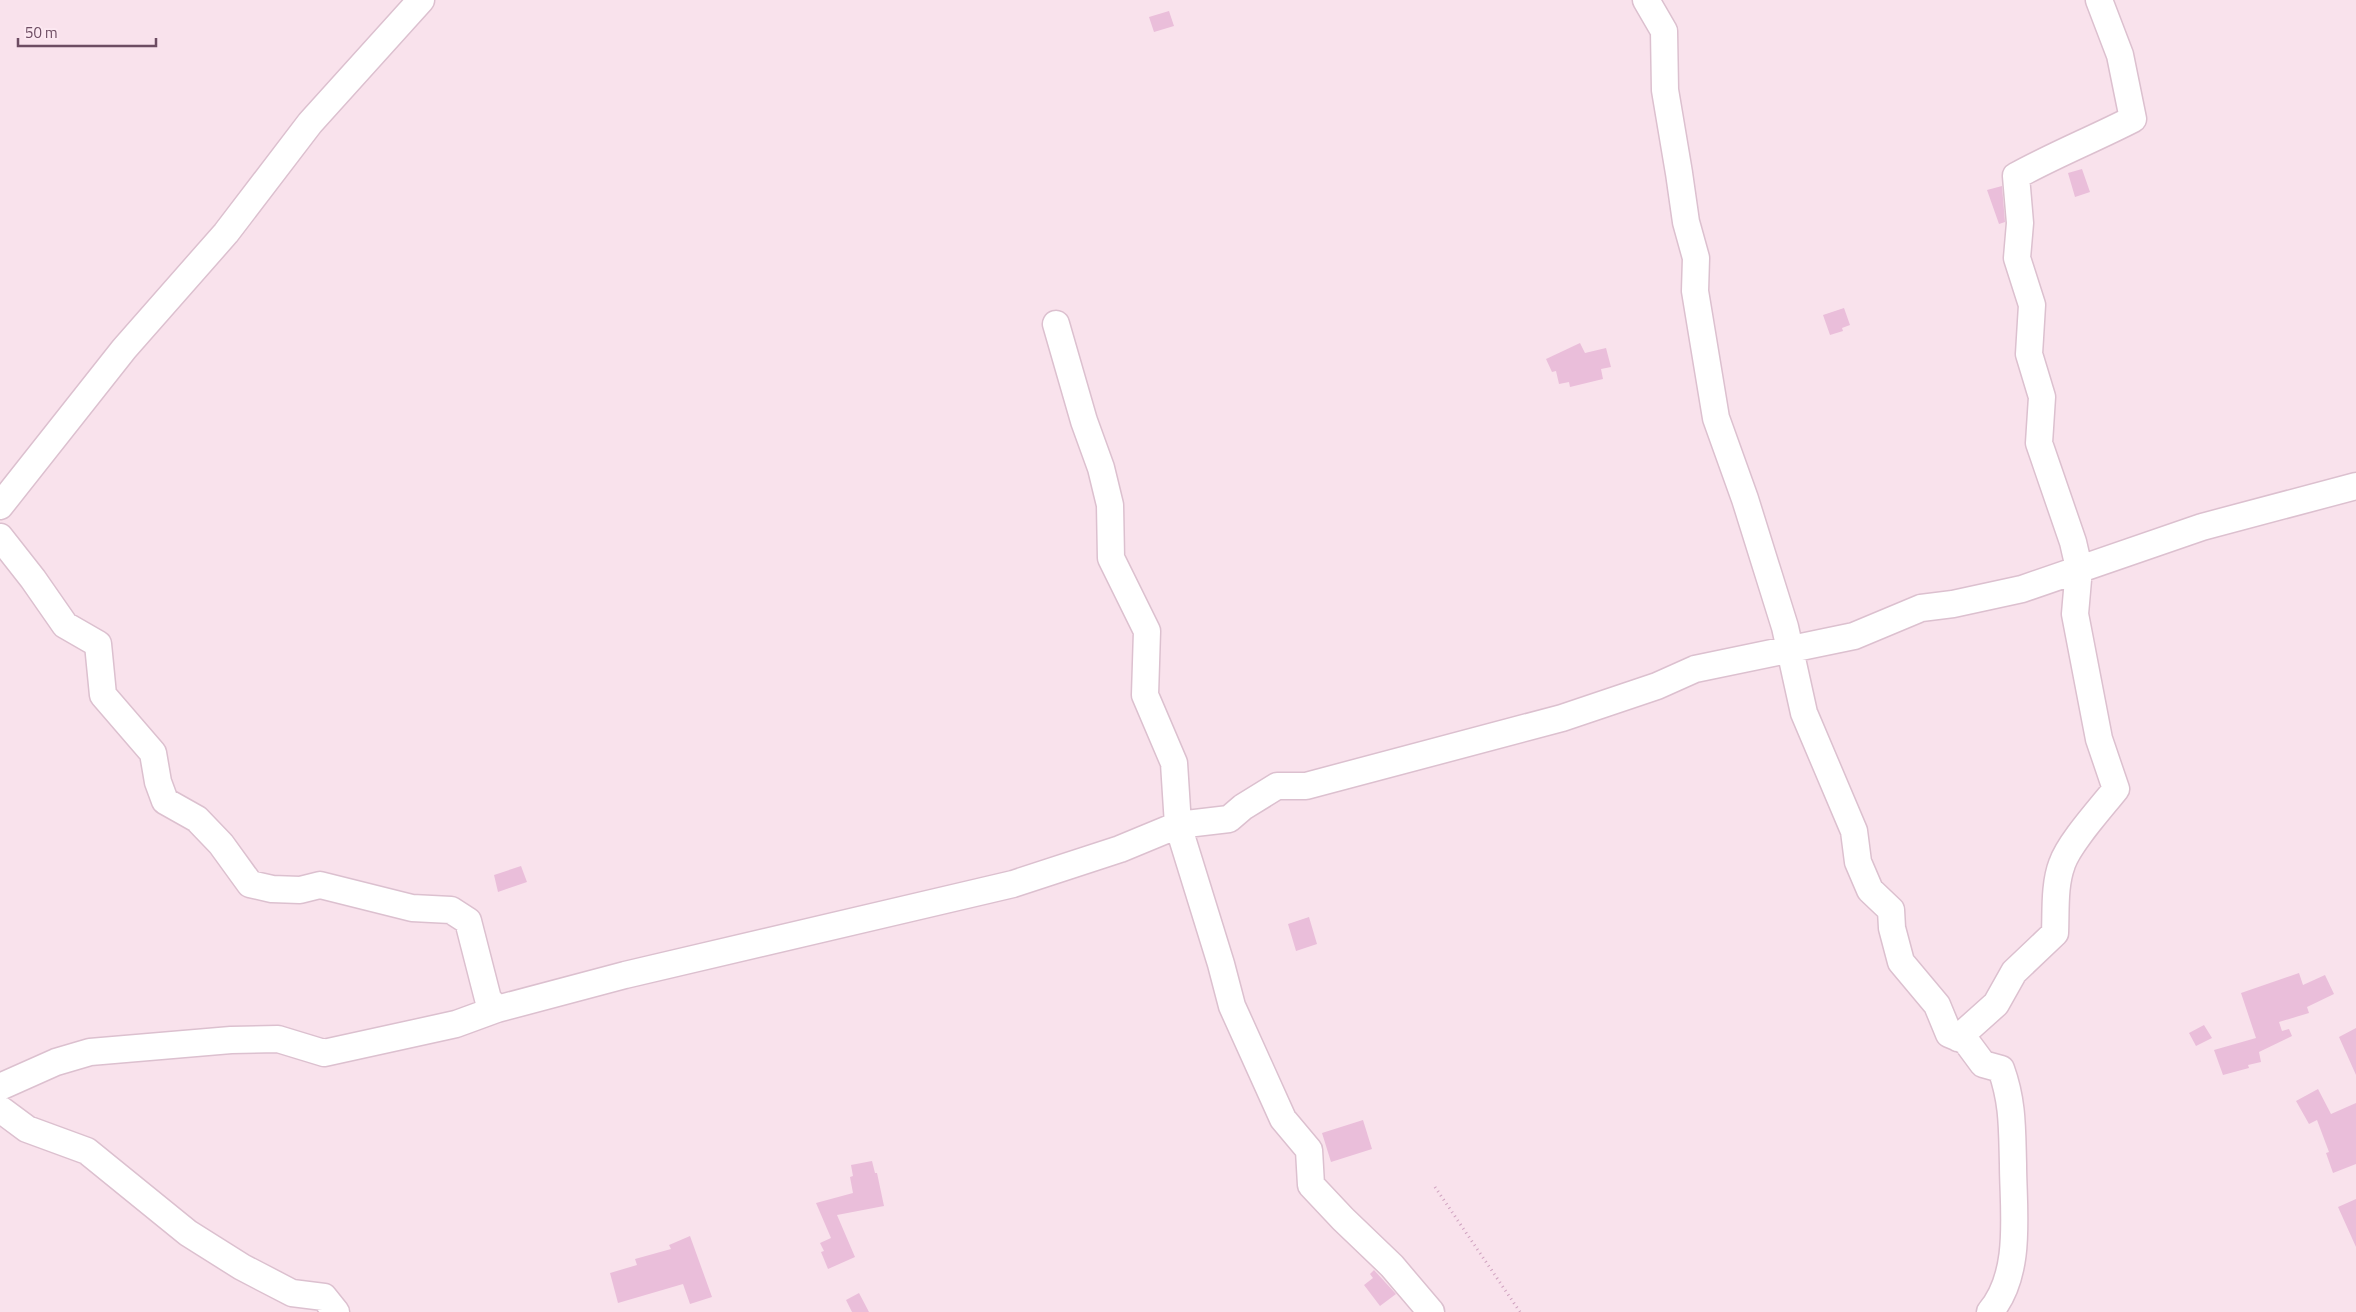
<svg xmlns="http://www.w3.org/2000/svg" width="2356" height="1312" font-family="'Titillium Web',sans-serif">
  <rect width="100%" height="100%" fill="#f9e2ec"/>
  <path fill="#eabeda" d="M 1169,11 L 1174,26 L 1154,32 L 1149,17 Z
    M 2082,169 L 2090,192 L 2075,197 L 2068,173 Z
    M 2002,186 L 2005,222 L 1999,224 L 1987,190 Z
    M 1844,308 L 1850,325 L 1842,328 L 1843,331 L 1830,335 L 1823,315 Z
    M 1580,343 L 1585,353 L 1606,348 L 1611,367 L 1601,369 L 1603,379 L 1570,387 L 1569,382 L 1559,384 L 1556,371 L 1552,372 L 1546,359 Z
    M 521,866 L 527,882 L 498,892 L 494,875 Z
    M 1309,917 L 1317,944 L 1296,951 L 1288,924 Z
    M 2299,973 L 2303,985 L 2325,975 L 2334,994 L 2307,1007 L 2309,1013 L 2279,1022 L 2282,1031 L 2289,1029 L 2292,1036 L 2259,1052 L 2261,1062 L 2248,1065 L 2249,1068 L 2223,1075 L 2214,1050 L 2256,1038 L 2241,993 Z
    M 2204,1025 L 2212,1038 L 2196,1046 L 2189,1033 Z
    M 2356,1028 L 2356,1075 L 2339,1037 Z
    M 2318,1089 L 2331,1114 L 2356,1103 L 2356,1164 L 2333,1173 L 2326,1153 L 2329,1152 L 2317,1120 L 2309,1124 L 2296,1101 Z
    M 1363,1120 L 1372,1149 L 1331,1162 L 1322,1133 Z
    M 872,1161 L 875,1173 L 877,1173 L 884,1206 L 837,1215 L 855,1257 L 828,1269 L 821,1252 L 824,1251 L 820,1243 L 831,1238 L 816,1203 L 853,1193 L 850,1177 L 853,1176 L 851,1165 Z
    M 2356,1199 L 2356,1247 L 2338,1207 Z
    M 690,1236 L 712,1297 L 690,1304 L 683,1284 L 618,1303 L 610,1273 L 637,1265 L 635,1259 L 671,1249 L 669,1245 Z
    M 1374,1270 L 1396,1294 L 1380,1306 L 1364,1285 L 1373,1278 L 1370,1274 Z
    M 859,1293 L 869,1312 L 852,1312 L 846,1300 Z"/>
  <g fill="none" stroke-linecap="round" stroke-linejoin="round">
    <g stroke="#dcc0cf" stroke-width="29">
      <path id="minor" d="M 1646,0 L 1664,31 L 1665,90 L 1679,173 L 1686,222 L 1696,258 L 1695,291 L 1716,418 L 1745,499 L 1785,627 L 1804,713 L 1854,831 L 1858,862 L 1870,890 L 1891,910 L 1892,928 L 1901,962 L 1937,1005 L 1949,1034 L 1966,1041 L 1983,1064 L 2001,1069 C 2013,1102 2012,1129 2013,1164 C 2013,1210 2023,1273 1990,1312
        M 1056,324 L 1084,421 L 1101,468 L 1110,505 L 1111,558 L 1147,631 L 1145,695 L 1174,763 L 1178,825 L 1221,964 L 1232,1006 L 1283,1119 L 1309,1150 L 1311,1185 L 1343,1219 L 1392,1266 L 1431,1312
        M 0,506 L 124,349 L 226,233 L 310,123 L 421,0
        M 0,537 L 33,579 L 65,625 L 98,644 L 103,695 L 153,753 L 158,782 L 165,801 L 197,819 L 221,844 L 250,884 L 272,889 L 300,890 L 320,885 L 412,908 L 451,910 L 468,921 L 488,999 L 497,1009
        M 1958,1038 L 1996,1004 L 2014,972 L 2055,933 C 2056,911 2054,885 2062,864 C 2069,843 2101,808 2116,789 L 2099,739 L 2075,614 L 2079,568 L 2073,542 L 2039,443 L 2042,397 L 2029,354 L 2032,305 L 2017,258 L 2020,223 L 2016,176 C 2054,155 2094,139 2133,119 L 2120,55 L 2099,0
        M 0,1087 L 56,1062 L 90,1052 L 231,1040 L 278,1039 L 324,1053 L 456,1024 L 497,1009 L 625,975 L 1013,884 L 1120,849 L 1178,825 L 1229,819 L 1243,807 L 1277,786 L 1306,786 L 1562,718 L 1657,686 L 1695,669 L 1854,636 L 1921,608 L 1953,604 L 2022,589 L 2202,527 L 2356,486
        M 0,1109 L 27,1129 L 87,1151 L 188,1233 L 242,1267 L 292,1293 L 324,1297 L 336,1312"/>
    </g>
    <path stroke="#cfa1bf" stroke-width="3" stroke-dasharray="1 4" stroke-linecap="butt" d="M 1435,1187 L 1520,1312"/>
    <use href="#minor" stroke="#fff" stroke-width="26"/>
  </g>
  <path d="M18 38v8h138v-8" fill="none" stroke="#6d4c62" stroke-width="2.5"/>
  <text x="25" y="38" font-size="15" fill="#6d4c62" stroke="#fce8f1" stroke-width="4" paint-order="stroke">50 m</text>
</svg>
